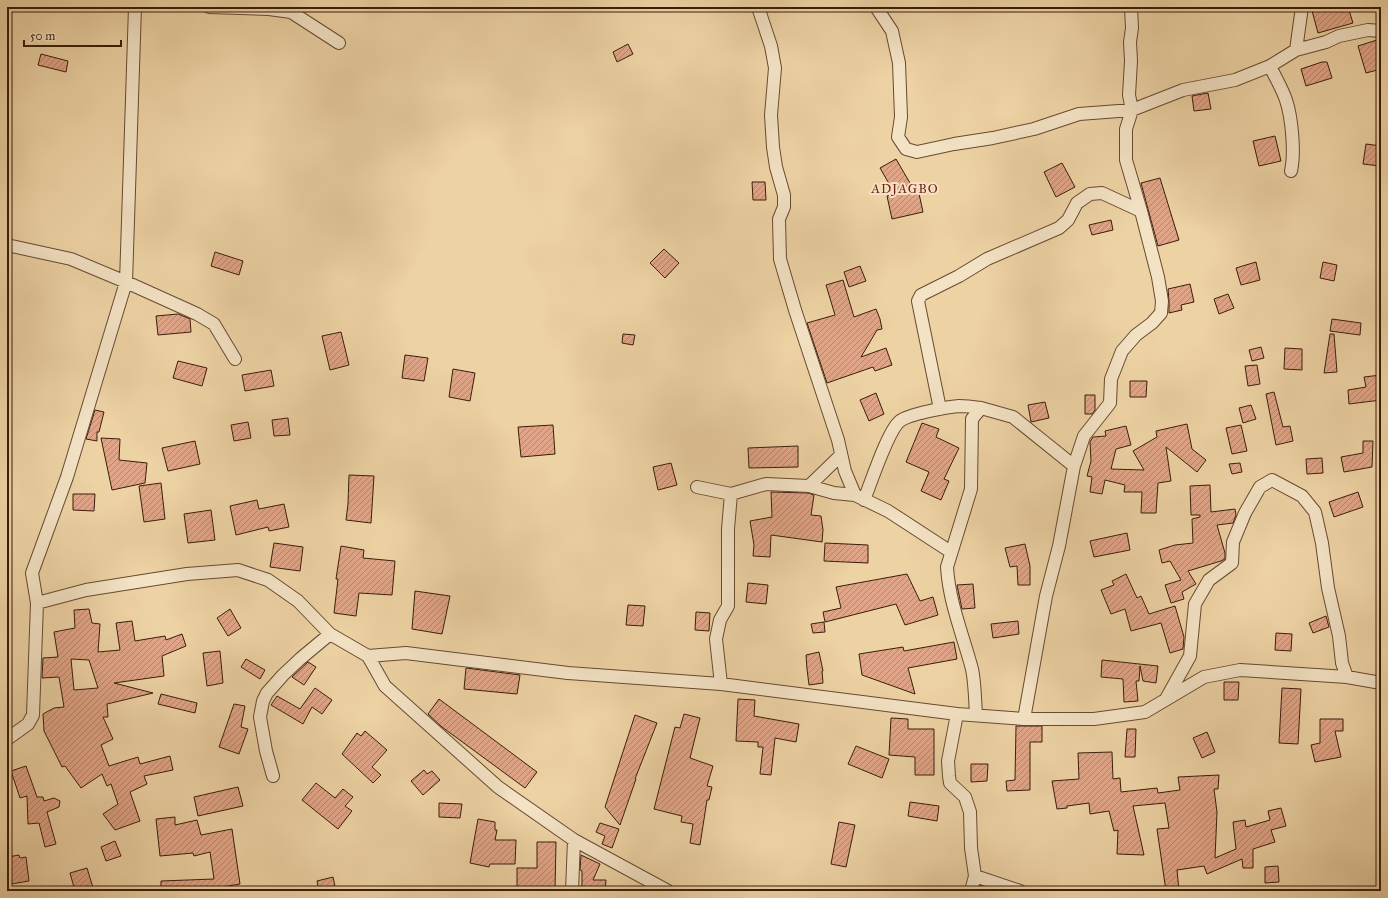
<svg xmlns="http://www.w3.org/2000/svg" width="1388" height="898" font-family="'IM FELL Great Primer',serif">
  <defs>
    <pattern id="building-hatch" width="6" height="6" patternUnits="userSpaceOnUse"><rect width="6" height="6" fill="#e0a588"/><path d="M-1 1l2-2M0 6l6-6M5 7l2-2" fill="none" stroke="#b7866d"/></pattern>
  </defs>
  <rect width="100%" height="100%" fill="#edd2a4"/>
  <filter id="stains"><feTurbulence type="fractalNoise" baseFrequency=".005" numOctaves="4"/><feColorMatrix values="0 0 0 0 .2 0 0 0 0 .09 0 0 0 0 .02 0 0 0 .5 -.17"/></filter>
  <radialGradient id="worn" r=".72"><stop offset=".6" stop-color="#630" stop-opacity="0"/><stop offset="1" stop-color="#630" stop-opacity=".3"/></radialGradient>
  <path fill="url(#building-hatch)" stroke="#3a1d0b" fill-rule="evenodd" d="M 1311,7 L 1348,7 L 1353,23 L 1318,33 Z
    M 1377,40 L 1381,54 L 1381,69 L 1366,73 L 1358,46 Z
    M 628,44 L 633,54 L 617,62 L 613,52 Z
    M 41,54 L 68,61 L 66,72 L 38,65 Z
    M 1322,62 L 1327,62 L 1332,78 L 1306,86 L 1301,69 Z
    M 1208,93 L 1211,109 L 1194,111 L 1192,96 Z
    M 1275,136 L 1281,161 L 1259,166 L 1253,141 Z
    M 1366,144 L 1381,146 L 1380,166 L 1363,164 Z
    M 896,159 L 914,190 L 918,189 L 923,212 L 892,219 L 887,196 L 895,194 L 880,168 Z
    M 1062,163 L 1075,187 L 1056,197 L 1044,172 Z
    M 1160,178 L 1179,240 L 1158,246 L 1141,183 Z
    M 752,182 L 765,182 L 766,200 L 753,200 Z
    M 1111,220 L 1113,230 L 1092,235 L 1089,225 Z
    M 664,249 L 679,263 L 665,278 L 650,263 Z
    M 215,252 L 243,261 L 239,275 L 211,266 Z
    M 1256,262 L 1260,280 L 1241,285 L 1236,268 Z
    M 1323,262 L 1337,265 L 1334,281 L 1320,278 Z
    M 860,266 L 866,281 L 849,287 L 844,272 Z
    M 843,280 L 854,317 L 876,309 L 880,319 L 882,329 L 877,330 L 861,357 L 886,348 L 892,365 L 875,371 L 873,367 L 827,383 L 807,323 L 835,315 L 826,285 Z
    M 1190,284 L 1194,302 L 1181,305 L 1182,310 L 1169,313 L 1169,301 L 1168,289 Z
    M 1228,294 L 1234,308 L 1219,314 L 1214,299 Z
    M 178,314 L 190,319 L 191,332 L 158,335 L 156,316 Z
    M 1332,319 L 1361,323 L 1360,335 L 1330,331 Z
    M 341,332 L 349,365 L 330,370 L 322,336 Z
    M 623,334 L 635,335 L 633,345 L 622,343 Z
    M 1330,334 L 1334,334 L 1337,372 L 1324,373 Z
    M 1261,347 L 1264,358 L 1252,361 L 1249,350 Z
    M 1285,348 L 1302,349 L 1302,370 L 1284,369 Z
    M 405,355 L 428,358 L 424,381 L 402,378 Z
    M 178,361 L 207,368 L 202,386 L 173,378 Z
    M 1257,365 L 1260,384 L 1248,386 L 1245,366 Z
    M 453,369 L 475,373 L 470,401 L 449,397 Z
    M 271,370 L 274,386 L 245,391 L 242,375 Z
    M 1381,375 L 1381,400 L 1349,404 L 1348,390 L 1366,387 L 1364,377 Z
    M 1130,381 L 1147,381 L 1146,397 L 1130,397 Z
    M 1274,392 L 1283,427 L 1290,426 L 1293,441 L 1276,445 L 1266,394 Z
    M 876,393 L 884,414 L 869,421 L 860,400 Z
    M 1085,395 L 1095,395 L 1095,410 L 1092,414 L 1085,414 Z
    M 1045,402 L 1049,418 L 1031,422 L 1028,405 Z
    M 1251,405 L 1256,419 L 1243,423 L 1239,408 Z
    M 95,410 L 104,412 L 99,432 L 97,432 L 97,441 L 86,439 Z
    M 288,418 L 290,435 L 274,436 L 272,420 Z
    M 248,422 L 251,438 L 234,441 L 231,425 Z
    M 922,423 L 939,429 L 936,437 L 959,448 L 944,479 L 949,481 L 941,500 L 921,491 L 929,472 L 906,462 Z
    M 1187,424 L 1192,449 L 1206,460 L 1197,472 L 1166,447 L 1171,481 L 1158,483 L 1156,513 L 1141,513 L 1142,492 L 1124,492 L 1125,485 L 1105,480 L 1102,494 L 1090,492 L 1092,477 L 1087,476 L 1091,461 L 1090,442 L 1093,437 L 1106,436 L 1105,431 L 1126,426 L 1131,445 L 1116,449 L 1111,469 L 1144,470 L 1133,451 L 1157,437 L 1156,431 Z
    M 553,425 L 555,454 L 521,457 L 518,427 Z
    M 1241,425 L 1247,451 L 1232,454 L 1226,428 Z
    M 101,438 L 120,439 L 119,460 L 147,463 L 145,483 L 112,490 Z
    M 195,441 L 200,464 L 168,471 L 162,448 Z
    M 1363,441 L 1373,441 L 1372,467 L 1344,472 L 1341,457 L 1363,453 Z
    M 798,446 L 798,467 L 749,468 L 748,448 Z
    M 1322,458 L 1323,473 L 1307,474 L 1306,459 Z
    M 671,463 L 677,485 L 658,490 L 653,467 Z
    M 1240,463 L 1242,472 L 1232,474 L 1229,464 Z
    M 349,475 L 374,476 L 371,523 L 346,520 L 348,504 Z
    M 161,483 L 165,519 L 144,522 L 139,486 Z
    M 1210,485 L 1211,512 L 1235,509 L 1236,515 L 1233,523 L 1217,525 L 1225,553 L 1225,559 L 1221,561 L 1188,571 L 1196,584 L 1182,592 L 1184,599 L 1171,603 L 1165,585 L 1181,580 L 1170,561 L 1162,563 L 1159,550 L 1175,545 L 1193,543 L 1192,519 L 1200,517 L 1200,515 L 1191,515 L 1190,486 Z
    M 771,492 L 808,493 L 814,495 L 811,515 L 821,516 L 823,530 L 822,542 L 771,535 L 770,557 L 753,556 L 754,545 L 750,521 L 772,517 Z
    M 1358,492 L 1363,507 L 1334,517 L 1329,502 Z
    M 73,494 L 95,494 L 94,511 L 73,510 Z
    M 257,500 L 259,509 L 284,504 L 289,527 L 269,531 L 268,527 L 236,535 L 230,506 Z
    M 211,510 L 215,540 L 188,543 L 184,514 Z
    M 1127,533 L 1130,550 L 1094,557 L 1090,541 Z
    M 274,543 L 303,547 L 300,571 L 270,567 Z
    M 825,543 L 868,545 L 868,563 L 824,561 Z
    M 1025,544 L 1030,566 L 1030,585 L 1018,585 L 1017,566 L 1010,567 L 1005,548 Z
    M 341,546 L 364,550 L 363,558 L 395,561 L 392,595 L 359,593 L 356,616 L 334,613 L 338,579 L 336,579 Z
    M 907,574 L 920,601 L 933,597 L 938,615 L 905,625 L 896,604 L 825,622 L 823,612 L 841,608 L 836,587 Z
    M 1126,574 L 1137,598 L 1141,596 L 1149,614 L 1175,606 L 1184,637 L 1183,649 L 1170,653 L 1161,623 L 1131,631 L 1125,609 L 1111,614 L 1101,590 L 1114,585 L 1112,581 Z
    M 748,583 L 768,585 L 766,604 L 746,602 Z
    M 973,584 L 975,608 L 962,609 L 957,585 Z
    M 415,591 L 450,596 L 442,634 L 412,629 Z
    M 628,605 L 645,606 L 643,626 L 626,625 Z
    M 89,609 L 92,623 L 100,624 L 98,652 L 120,650 L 116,623 L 132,621 L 135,641 L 165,636 L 166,640 L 182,634 L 186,646 L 162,656 L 164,676 L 114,683 L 153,693 L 107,704 L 108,717 L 103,717 L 113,739 L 101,745 L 109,766 L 138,757 L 140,764 L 170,756 L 173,770 L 144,776 L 147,784 L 130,792 L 140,821 L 115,830 L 103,814 L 118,804 L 111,784 L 107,786 L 102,774 L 81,788 L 65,766 L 62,767 L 44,731 L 43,714 L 54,708 L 64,707 L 59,677 L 42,678 L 43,658 L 58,657 L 54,632 L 75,628 L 74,610 ZM 71,659 L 89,660 L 98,688 L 74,690 Z
    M 230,609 L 241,628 L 228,636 L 217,618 Z
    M 696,612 L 710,613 L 709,631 L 695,630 Z
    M 1326,616 L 1329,627 L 1313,633 L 1309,623 Z
    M 1018,621 L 1019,634 L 993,638 L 991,624 Z
    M 824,622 L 825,632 L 813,633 L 811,624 Z
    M 1276,633 L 1292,634 L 1291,651 L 1275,650 Z
    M 954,642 L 957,659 L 908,668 L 915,694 L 862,675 L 859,654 L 903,647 L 904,651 Z
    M 220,651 L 223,683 L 207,686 L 203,653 Z
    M 819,652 L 823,671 L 822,671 L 823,683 L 809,685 L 807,669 L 806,655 Z
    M 246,659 L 265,670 L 260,679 L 241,667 Z
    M 1102,660 L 1158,666 L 1156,683 L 1143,681 L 1140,666 L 1139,681 L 1136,681 L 1138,701 L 1124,702 L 1123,679 L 1101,677 Z
    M 308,662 L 316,667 L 304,685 L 292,677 Z
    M 466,668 L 520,675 L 517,694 L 464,689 Z
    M 1224,682 L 1239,682 L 1238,700 L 1224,700 Z
    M 315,688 L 332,700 L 322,714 L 312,707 L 303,724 L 271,705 L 277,696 L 300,709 Z
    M 1282,688 L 1301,689 L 1298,744 L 1279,743 Z
    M 161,694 L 197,703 L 195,713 L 158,704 Z
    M 439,699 L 537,772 L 525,788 L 442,727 L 428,714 Z
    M 738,699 L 755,700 L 754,716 L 799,724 L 796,742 L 775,738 L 771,775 L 760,774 L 763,747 L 758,747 L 758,742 L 736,741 Z
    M 234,704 L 245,706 L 241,727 L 248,729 L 239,754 L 219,747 Z
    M 684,714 L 700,718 L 690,758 L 713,766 L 707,786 L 712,787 L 709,800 L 707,800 L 700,845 L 690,843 L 693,824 L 681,822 L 682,816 L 654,809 L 675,727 L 680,728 Z
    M 635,715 L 657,723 L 635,779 L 636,779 L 620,825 L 605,807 Z
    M 891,718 L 908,719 L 908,729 L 934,729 L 934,775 L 915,775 L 915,757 L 889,755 Z
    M 1320,719 L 1343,719 L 1343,731 L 1335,731 L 1341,757 L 1315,762 L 1311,745 L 1320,743 Z
    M 1016,726 L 1042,726 L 1042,742 L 1030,742 L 1030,790 L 1007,791 L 1006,781 L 1015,780 Z
    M 1127,729 L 1136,729 L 1135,757 L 1125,757 Z
    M 365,731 L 387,750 L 372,767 L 381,775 L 373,783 L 342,754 L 357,733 L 361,736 Z
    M 1207,732 L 1215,752 L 1202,758 L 1193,738 Z
    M 856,746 L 889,759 L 882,778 L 848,764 Z
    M 1112,752 L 1113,779 L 1120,778 L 1121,792 L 1157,788 L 1158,793 L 1180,790 L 1178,777 L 1219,775 L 1218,789 L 1214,789 L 1217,812 L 1215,858 L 1236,849 L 1233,822 L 1245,820 L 1246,827 L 1270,820 L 1268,811 L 1281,808 L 1286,826 L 1271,830 L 1275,842 L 1253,849 L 1253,868 L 1243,868 L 1242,859 L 1207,874 L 1204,866 L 1177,870 L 1179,891 L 1166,891 L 1157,829 L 1169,828 L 1165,803 L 1133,806 L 1144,855 L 1117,854 L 1118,830 L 1114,831 L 1109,811 L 1090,814 L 1089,803 L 1067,806 L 1067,808 L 1057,809 L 1052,781 L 1079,779 L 1078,753 Z
    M 971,764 L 988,764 L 987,781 L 971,782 Z
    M 26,766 L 37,797 L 43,797 L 44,801 L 54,798 L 60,801 L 59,807 L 47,812 L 56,844 L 45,847 L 39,823 L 28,824 L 27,796 L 20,798 L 11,771 Z
    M 424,770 L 427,774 L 432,771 L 440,780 L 423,795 L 411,781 Z
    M 316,783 L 335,798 L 343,789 L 353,797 L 345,806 L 352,811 L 338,829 L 302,800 Z
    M 238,787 L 243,806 L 198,816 L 194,797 Z
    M 910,802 L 939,806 L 937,821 L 908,816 Z
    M 439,803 L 462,804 L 460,818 L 439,817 Z
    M 175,817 L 175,825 L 197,820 L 201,835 L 232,829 L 240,884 L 204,890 L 204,891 L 161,891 L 161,881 L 214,879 L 210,852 L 194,856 L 193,853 L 160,856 L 156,819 Z
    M 478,819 L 495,822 L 495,830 L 497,830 L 495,840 L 516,840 L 515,864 L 490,864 L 489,867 L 470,863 Z
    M 839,822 L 855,825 L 846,867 L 831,864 Z
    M 600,823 L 619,829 L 612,848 L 602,844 L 605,836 L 596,832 Z
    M 115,841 L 121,856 L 106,861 L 101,847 Z
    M 537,842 L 556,842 L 555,890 L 517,891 L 517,868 L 537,868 Z
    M 19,855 L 20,858 L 26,857 L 29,881 L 11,884 L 8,857 Z
    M 581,855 L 600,864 L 593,880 L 606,880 L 605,891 L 582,891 L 582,871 L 580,870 Z
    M 1278,866 L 1279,882 L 1265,883 L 1265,867 Z
    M 87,868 L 94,891 L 75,891 L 70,873 Z
    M 333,877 L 336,891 L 319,891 L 317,881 Z"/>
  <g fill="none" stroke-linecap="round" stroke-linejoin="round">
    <g stroke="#674a31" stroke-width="14">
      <path id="street" d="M 209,7 L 269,9 L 291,12 L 339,43
        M 758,7 L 771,46 L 775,68 L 771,115 L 773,147 L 776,167 L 784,195 L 784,207 L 779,219 L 780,259 L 795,310 L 838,440 L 845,471 L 855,495
        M 876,7 L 892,31 L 899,63 L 901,117 L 898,137 L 906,149 L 917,152 L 954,144 L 993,138 L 1034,129 L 1079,114 L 1132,110 L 1183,90 L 1235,80 L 1270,66 L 1296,50 L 1326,42 L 1339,36 L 1368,30 L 1381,31
        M 1296,50 L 1302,7
        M 1270,66 C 1275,77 1282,88 1286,100 C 1292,118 1295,153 1291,171
        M 7,245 L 71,259 L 126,282 L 197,314 L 214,324 L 235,359
        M 940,409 L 918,301 L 921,295 L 959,276 L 987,259 L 1059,228 L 1068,220 L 1077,203 L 1090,194 L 1102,193 L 1141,211
        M 809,486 L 841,455
        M 697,487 L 731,494 L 766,484 L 809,486 L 834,493 L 855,495 L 888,511 L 951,552
        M 864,500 C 871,483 888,430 900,421 C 909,414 947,407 959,406 C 966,406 974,407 981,408
        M 37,603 L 86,590 L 187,574 L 238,570 L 268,580 L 298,601 L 330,634 L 368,656 L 385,686 L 498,787 L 574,840 L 668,891
        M 368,656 L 406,653 L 568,673 L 721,684 L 957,714 L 1024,719 L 1094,719 L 1145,712 L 1204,677 L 1240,670 L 1347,677 L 1381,683
        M 721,684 L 716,639 L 720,620 L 728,606 L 728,529 L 731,494
        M 1166,699 L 1190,656 L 1195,604 L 1209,580 L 1232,563 L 1233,542 L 1245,513 L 1260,487 L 1272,480 L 1302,496 L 1315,512 L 1322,543 L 1328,588 L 1339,636 L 1342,663 L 1347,677
        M 957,714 L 948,761 L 949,776 L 950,783 L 965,797 L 970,812 L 971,848 L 975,876 L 971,891
        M 976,715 C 975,700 975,683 972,669 C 963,635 949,602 947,567 L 971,489 L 972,419 L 981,408 L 1013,417 L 1074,466
        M 1024,719 L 1046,596 L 1059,546 L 1074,466 L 1084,436 L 1110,403 L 1111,379 L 1122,351 L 1136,335 L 1152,323 L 1161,313 L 1162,301 L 1158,277 L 1141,211 L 1126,160 L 1126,129 L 1132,110 L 1129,95 L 1131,61 L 1130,42 L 1132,28 L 1131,7
        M 7,739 L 28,724 L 33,715 L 37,603 L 32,573 L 67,477 L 126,282 L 135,7
        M 273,776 L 266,751 L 260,717 L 263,701 L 267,693 L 283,675 L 300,659 L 330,634
        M 975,876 L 1020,891
        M 572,891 L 574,840"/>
    </g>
    <use href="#street" stroke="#f3e2c4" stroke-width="12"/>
  </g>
  <g text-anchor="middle" stroke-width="4" stroke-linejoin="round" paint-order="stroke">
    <g font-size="13" letter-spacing="1" fill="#7a1f14" stroke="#f3e2c4">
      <text x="905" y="193">ADJAGBO</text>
    </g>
  </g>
  <rect width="1388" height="898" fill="none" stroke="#edd2a4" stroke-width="24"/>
  <rect x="8" y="8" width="1372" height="882" fill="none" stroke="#3a1d0b" stroke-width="2"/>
  <rect x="12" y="12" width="1364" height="874" fill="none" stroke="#3a1d0b"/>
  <path d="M24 40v6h97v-6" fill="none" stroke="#3a1d0b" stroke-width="2"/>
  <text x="30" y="40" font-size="12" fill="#3a1d0b" stroke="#f3e2c4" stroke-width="3" paint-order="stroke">50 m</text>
  <rect width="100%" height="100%" filter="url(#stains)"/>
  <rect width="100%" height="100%" fill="url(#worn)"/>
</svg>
